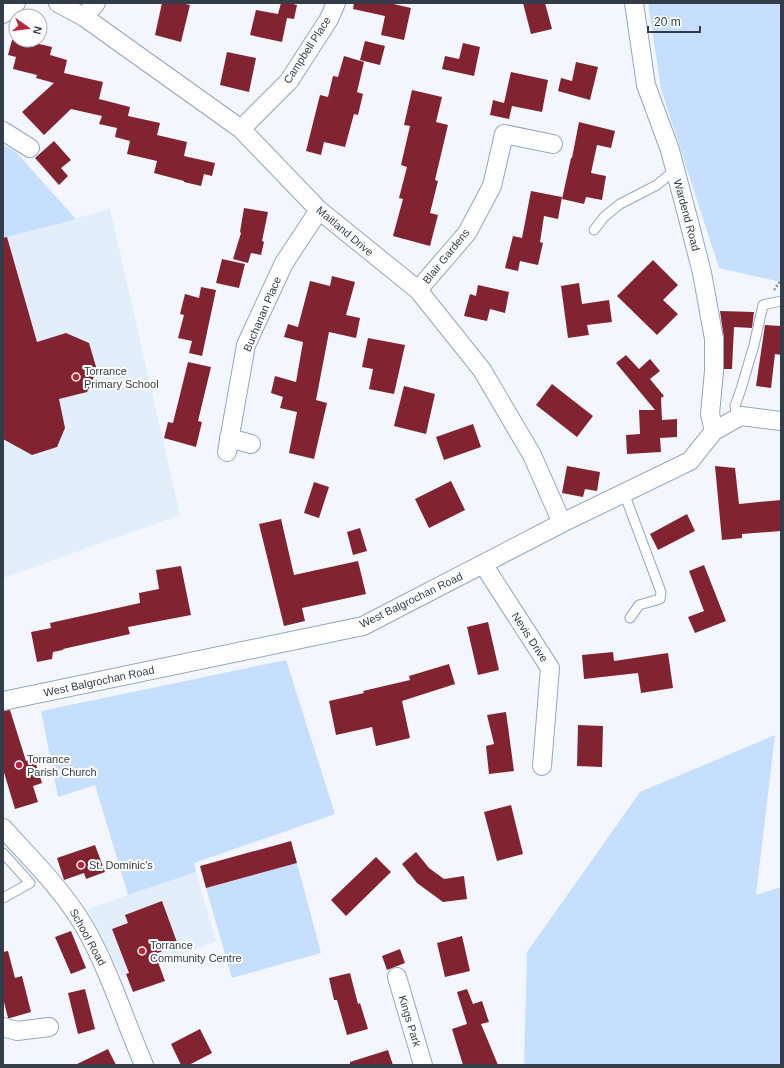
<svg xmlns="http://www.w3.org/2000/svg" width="784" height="1068" font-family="Helvetica,sans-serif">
  <rect width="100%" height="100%" fill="#f3f7fd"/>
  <path fill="#e3eefb" d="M 110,209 L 180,515 L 3,578 L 3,238 Z
    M 196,872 L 216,941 L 123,978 L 87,909 Z"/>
  <path fill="#c7dffe" d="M 648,3 L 781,3 L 781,282 L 719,268 L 661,89 Z
    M 3,145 L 15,151 L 76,219 L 3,238 Z
    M 286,660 L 335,814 L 194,863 L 196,872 L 128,895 L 95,785 L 58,797 L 41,711 Z
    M 775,735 L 756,895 L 781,887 L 781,1065 L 524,1065 L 527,952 L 640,792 Z
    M 297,863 L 321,953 L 232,978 L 206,888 Z"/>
  <path fill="#822331" d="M 162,3 L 181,3 L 190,5 L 181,42 L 155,35 Z
    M 281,3 L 289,3 L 297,5 L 294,19 L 287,18 L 282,42 L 250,35 L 256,10 L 278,14 Z
    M 354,3 L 389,3 L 411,8 L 404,40 L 381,35 L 385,16 L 353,9 Z
    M 523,3 L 545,3 L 552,29 L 531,34 Z
    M 12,40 L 36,40 L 35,43 L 52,47 L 50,55 L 67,60 L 64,73 L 103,82 L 99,99 L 130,107 L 128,116 L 160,123 L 157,135 L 187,142 L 184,156 L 215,163 L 212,176 L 204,174 L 201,186 L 184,182 L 184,181 L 154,173 L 157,161 L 127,154 L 130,141 L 115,137 L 117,128 L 99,124 L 102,116 L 71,109 L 44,135 L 22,112 L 54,83 L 36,78 L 37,75 L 13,69 L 16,57 L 8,55 Z
    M 365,41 L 385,46 L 380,65 L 360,60 Z
    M 463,43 L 480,47 L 474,76 L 442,69 L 445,56 L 459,59 Z
    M 227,52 L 256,58 L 249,92 L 220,85 Z
    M 344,56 L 364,62 L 357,92 L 363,94 L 358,115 L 354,114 L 345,147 L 324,142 L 321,155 L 306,151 L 320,95 L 328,97 L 333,76 L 338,77 Z
    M 576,62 L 598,67 L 590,100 L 558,91 L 561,78 L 572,81 Z
    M 511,72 L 548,80 L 542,112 L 512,106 L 509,119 L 490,115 L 493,100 L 504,103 Z
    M 412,90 L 442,97 L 436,122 L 448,125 L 435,180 L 438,181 L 430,213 L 438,215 L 430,246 L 393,236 L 403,199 L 399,198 L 407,167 L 401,165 L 410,126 L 404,125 Z
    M 579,122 L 615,131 L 611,148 L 597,145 L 591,173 L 606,176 L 602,200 L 586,197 L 584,204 L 562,199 L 571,158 L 572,158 Z
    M 54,141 L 71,160 L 61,168 L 68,176 L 59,185 L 35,158 Z
    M 531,191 L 562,197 L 558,219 L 544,216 L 540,242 L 543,243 L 538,265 L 520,261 L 518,271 L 505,268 L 513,236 L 522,238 Z
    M 244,208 L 268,212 L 262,241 L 264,242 L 261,255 L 251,253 L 248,263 L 233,259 L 241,233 L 240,232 Z
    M 7,237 L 37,342 L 66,333 L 89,343 L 97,370 L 87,392 L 59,399 L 65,428 L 57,447 L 32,455 L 3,439 L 3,238 Z
    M 222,259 L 245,264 L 239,288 L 216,283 Z
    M 653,260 L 678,285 L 663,300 L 678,314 L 657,335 L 617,296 Z
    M 332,276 L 355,282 L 346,315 L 360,318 L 356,338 L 329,332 L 316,400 L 327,403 L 314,459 L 289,453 L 297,412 L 280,408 L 283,397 L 271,393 L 275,376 L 296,382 L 303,342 L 284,337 L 288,324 L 298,327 L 310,281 L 330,286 Z
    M 579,283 L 582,304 L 609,300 L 612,322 L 587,325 L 589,335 L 568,338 L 561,286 Z
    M 478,285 L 509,292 L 505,313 L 490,309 L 487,321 L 464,316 L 470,294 L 476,296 Z
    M 201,287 L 216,290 L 202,356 L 189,353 L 192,341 L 178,338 L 184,315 L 180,314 L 185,294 L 199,298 Z
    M 720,311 L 754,312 L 752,328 L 734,327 L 732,369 L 724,369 L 724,339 Z
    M 765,325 L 781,326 L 781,355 L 775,354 L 771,388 L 756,386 Z
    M 368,338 L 405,345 L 394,394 L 369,389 L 373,369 L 362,367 Z
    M 626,355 L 639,369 L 650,359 L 660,371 L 650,379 L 664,396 L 661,398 L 662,420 L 677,419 L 677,437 L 660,438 L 661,452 L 627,454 L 626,435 L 640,434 L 639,410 L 655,410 L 616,363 Z
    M 188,362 L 211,367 L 198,421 L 202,422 L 196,447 L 164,438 L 168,422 L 173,423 Z
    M 552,384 L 593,416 L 577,437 L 536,405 Z
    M 404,386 L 435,394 L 426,434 L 394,426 Z
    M 473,424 L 481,447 L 444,460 L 436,437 Z
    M 567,466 L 600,472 L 597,491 L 585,489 L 583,497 L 562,493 Z
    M 715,466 L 735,468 L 739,504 L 781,500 L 781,531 L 742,534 L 742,538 L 722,540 Z
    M 451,481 L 465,510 L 429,528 L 415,499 Z
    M 314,482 L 329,487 L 319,518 L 304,513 Z
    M 687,514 L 695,531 L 658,550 L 650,534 Z
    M 281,519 L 294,575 L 358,561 L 366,594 L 302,608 L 305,621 L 284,626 L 259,524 Z
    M 360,528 L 367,551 L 353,555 L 347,532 Z
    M 704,565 L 726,621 L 695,633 L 688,617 L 704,611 L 689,571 Z
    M 181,566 L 191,615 L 128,627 L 130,634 L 63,649 L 63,650 L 53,652 L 52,659 L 37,662 L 31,632 L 51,628 L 50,623 L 140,603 L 139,593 L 159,589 L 156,570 Z
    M 488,622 L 499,670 L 478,675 L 467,627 Z
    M 613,652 L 614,661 L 668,653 L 673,688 L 641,693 L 638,673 L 584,679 L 582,655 Z
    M 449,664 L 455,684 L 402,701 L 410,738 L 376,746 L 372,727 L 336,735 L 329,701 L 364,693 L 363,691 L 410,680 L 409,676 Z
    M 10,710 L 26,761 L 34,758 L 42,783 L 33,786 L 38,802 L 15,809 L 3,769 L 3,711 Z
    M 506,712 L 514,771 L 489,774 L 486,746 L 494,744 L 487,715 Z
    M 578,725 L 603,726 L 602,767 L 577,766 Z
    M 511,805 L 523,854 L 497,861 L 484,812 Z
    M 291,841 L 297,863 L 206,888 L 200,866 Z
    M 95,845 L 105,872 L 86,879 L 84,873 L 64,880 L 57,858 Z
    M 416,852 L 429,868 L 444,879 L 464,876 L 467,899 L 443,902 L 417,883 L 402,864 Z
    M 376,857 L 391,872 L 346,916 L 331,900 Z
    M 162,901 L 178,945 L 155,954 L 165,981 L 133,992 L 126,974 L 129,973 L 112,929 L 128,923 L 125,915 Z
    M 71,931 L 86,968 L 71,974 L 55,937 Z
    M 462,936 L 470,971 L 445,977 L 437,943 Z
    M 400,949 L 405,963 L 387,970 L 382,956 Z
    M 8,951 L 15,978 L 22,976 L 31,1012 L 10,1018 L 8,1018 L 3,998 L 3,952 Z
    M 350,973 L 358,1004 L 360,1003 L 368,1029 L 347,1035 L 337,1000 L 334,1000 L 329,978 Z
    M 85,989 L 95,1029 L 78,1034 L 68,993 Z
    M 467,989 L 473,1004 L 482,1001 L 489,1022 L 481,1024 L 498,1065 L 463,1065 L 452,1029 L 467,1024 L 457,992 Z
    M 200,1029 L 212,1053 L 189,1065 L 181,1065 L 171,1044 Z
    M 108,1049 L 116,1065 L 75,1065 Z
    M 388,1050 L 393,1065 L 350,1065 L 350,1062 Z"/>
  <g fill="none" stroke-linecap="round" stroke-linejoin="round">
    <g stroke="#93a7c0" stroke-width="11">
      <path id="service" d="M 594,230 L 604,217 L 620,204 L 657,185 L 675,170
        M 737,418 L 735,406 L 741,389 L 754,345 L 763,305 L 781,301
        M 624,493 L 661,592 L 660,599 L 639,605 L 630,618
        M 3,853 L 30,883 L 3,898"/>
    </g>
    <g stroke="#93a7c0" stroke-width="20">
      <path id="minor" d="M 58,3 L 84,17 L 241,129 L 319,210 L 418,290 L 482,370 L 532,455 L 562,523
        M 634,3 L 646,85 L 670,150 L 689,222 L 702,273 L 714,339 L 714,371 L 710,414 L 714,431
        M 3,14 L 16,3
        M 84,17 L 96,3
        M 241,129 L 289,81 L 329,19 L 336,3
        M 3,131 L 30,148
        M 418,290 L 467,233 L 492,186 L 504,134 L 553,144
        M 229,438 L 251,444
        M 227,452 L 246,345 L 284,263 L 319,210
        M 483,564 L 550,668 L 542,766
        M 3,701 L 363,626 L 562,523 L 690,461 L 714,431 L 741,416 L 781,421
        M 3,828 C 31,859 62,889 84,926 C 109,969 124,1019 144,1065
        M 397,977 L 423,1065
        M 3,1027 L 17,1031 L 49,1027"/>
    </g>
    <path stroke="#8a9199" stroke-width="2.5" stroke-dasharray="2 2" stroke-linecap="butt" d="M 774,290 L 781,280"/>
    <use href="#service" stroke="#fff" stroke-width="9"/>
    <use href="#minor" stroke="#fff" stroke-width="18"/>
  </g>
  <g fill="#b72541" stroke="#fff" stroke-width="1.5">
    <circle cx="76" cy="377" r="4"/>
    <circle cx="19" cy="765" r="4"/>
    <circle cx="81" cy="865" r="4"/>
    <circle cx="142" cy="951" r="4"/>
  </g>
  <g text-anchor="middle" stroke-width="4" stroke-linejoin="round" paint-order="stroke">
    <g font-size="11" fill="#343d47" stroke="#fff">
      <text transform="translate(307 50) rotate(-57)" y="4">Campbell Place</text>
      <text transform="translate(687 215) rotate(75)" y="4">Wardend Road</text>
      <text transform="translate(345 231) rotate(40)" y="4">Maitland Drive</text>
      <text transform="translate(446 256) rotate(-51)" y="4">Blair Gardens</text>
      <text transform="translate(262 314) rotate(-67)" y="4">Buchanan Place</text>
      <text transform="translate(411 600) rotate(-26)" y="4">West Balgrochan Road</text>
      <text transform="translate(530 637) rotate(57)" y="4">Nevis Drive</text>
      <text transform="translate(99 681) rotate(-12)" y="4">West Balgrochan Road</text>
      <text transform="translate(88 937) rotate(61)" y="4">School Road</text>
      <text transform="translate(410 1021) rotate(73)" y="4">Kings Park</text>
    </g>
    <g font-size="11" fill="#343d47" stroke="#fff" text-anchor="start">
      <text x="84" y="375">Torrance<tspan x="84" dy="13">Primary School</tspan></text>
      <text x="27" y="763">Torrance<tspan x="27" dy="13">Parish Church</tspan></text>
      <text x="89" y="869">St. Dominic's</text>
      <text x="150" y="949">Torrance<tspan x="150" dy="13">Community Centre</tspan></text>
    </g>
  </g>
  <rect width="784" height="1068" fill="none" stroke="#343d47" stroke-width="8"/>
  <g transform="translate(28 28) rotate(104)"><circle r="19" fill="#ffffff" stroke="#aeb1b5"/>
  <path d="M0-3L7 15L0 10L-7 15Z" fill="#b72541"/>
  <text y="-6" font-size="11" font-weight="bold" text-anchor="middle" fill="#343d47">N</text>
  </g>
  <path d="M648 26v6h52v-6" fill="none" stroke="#343d47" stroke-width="2"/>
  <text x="654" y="26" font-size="12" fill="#343d47" stroke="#ffffff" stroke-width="3" paint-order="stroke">20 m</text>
</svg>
